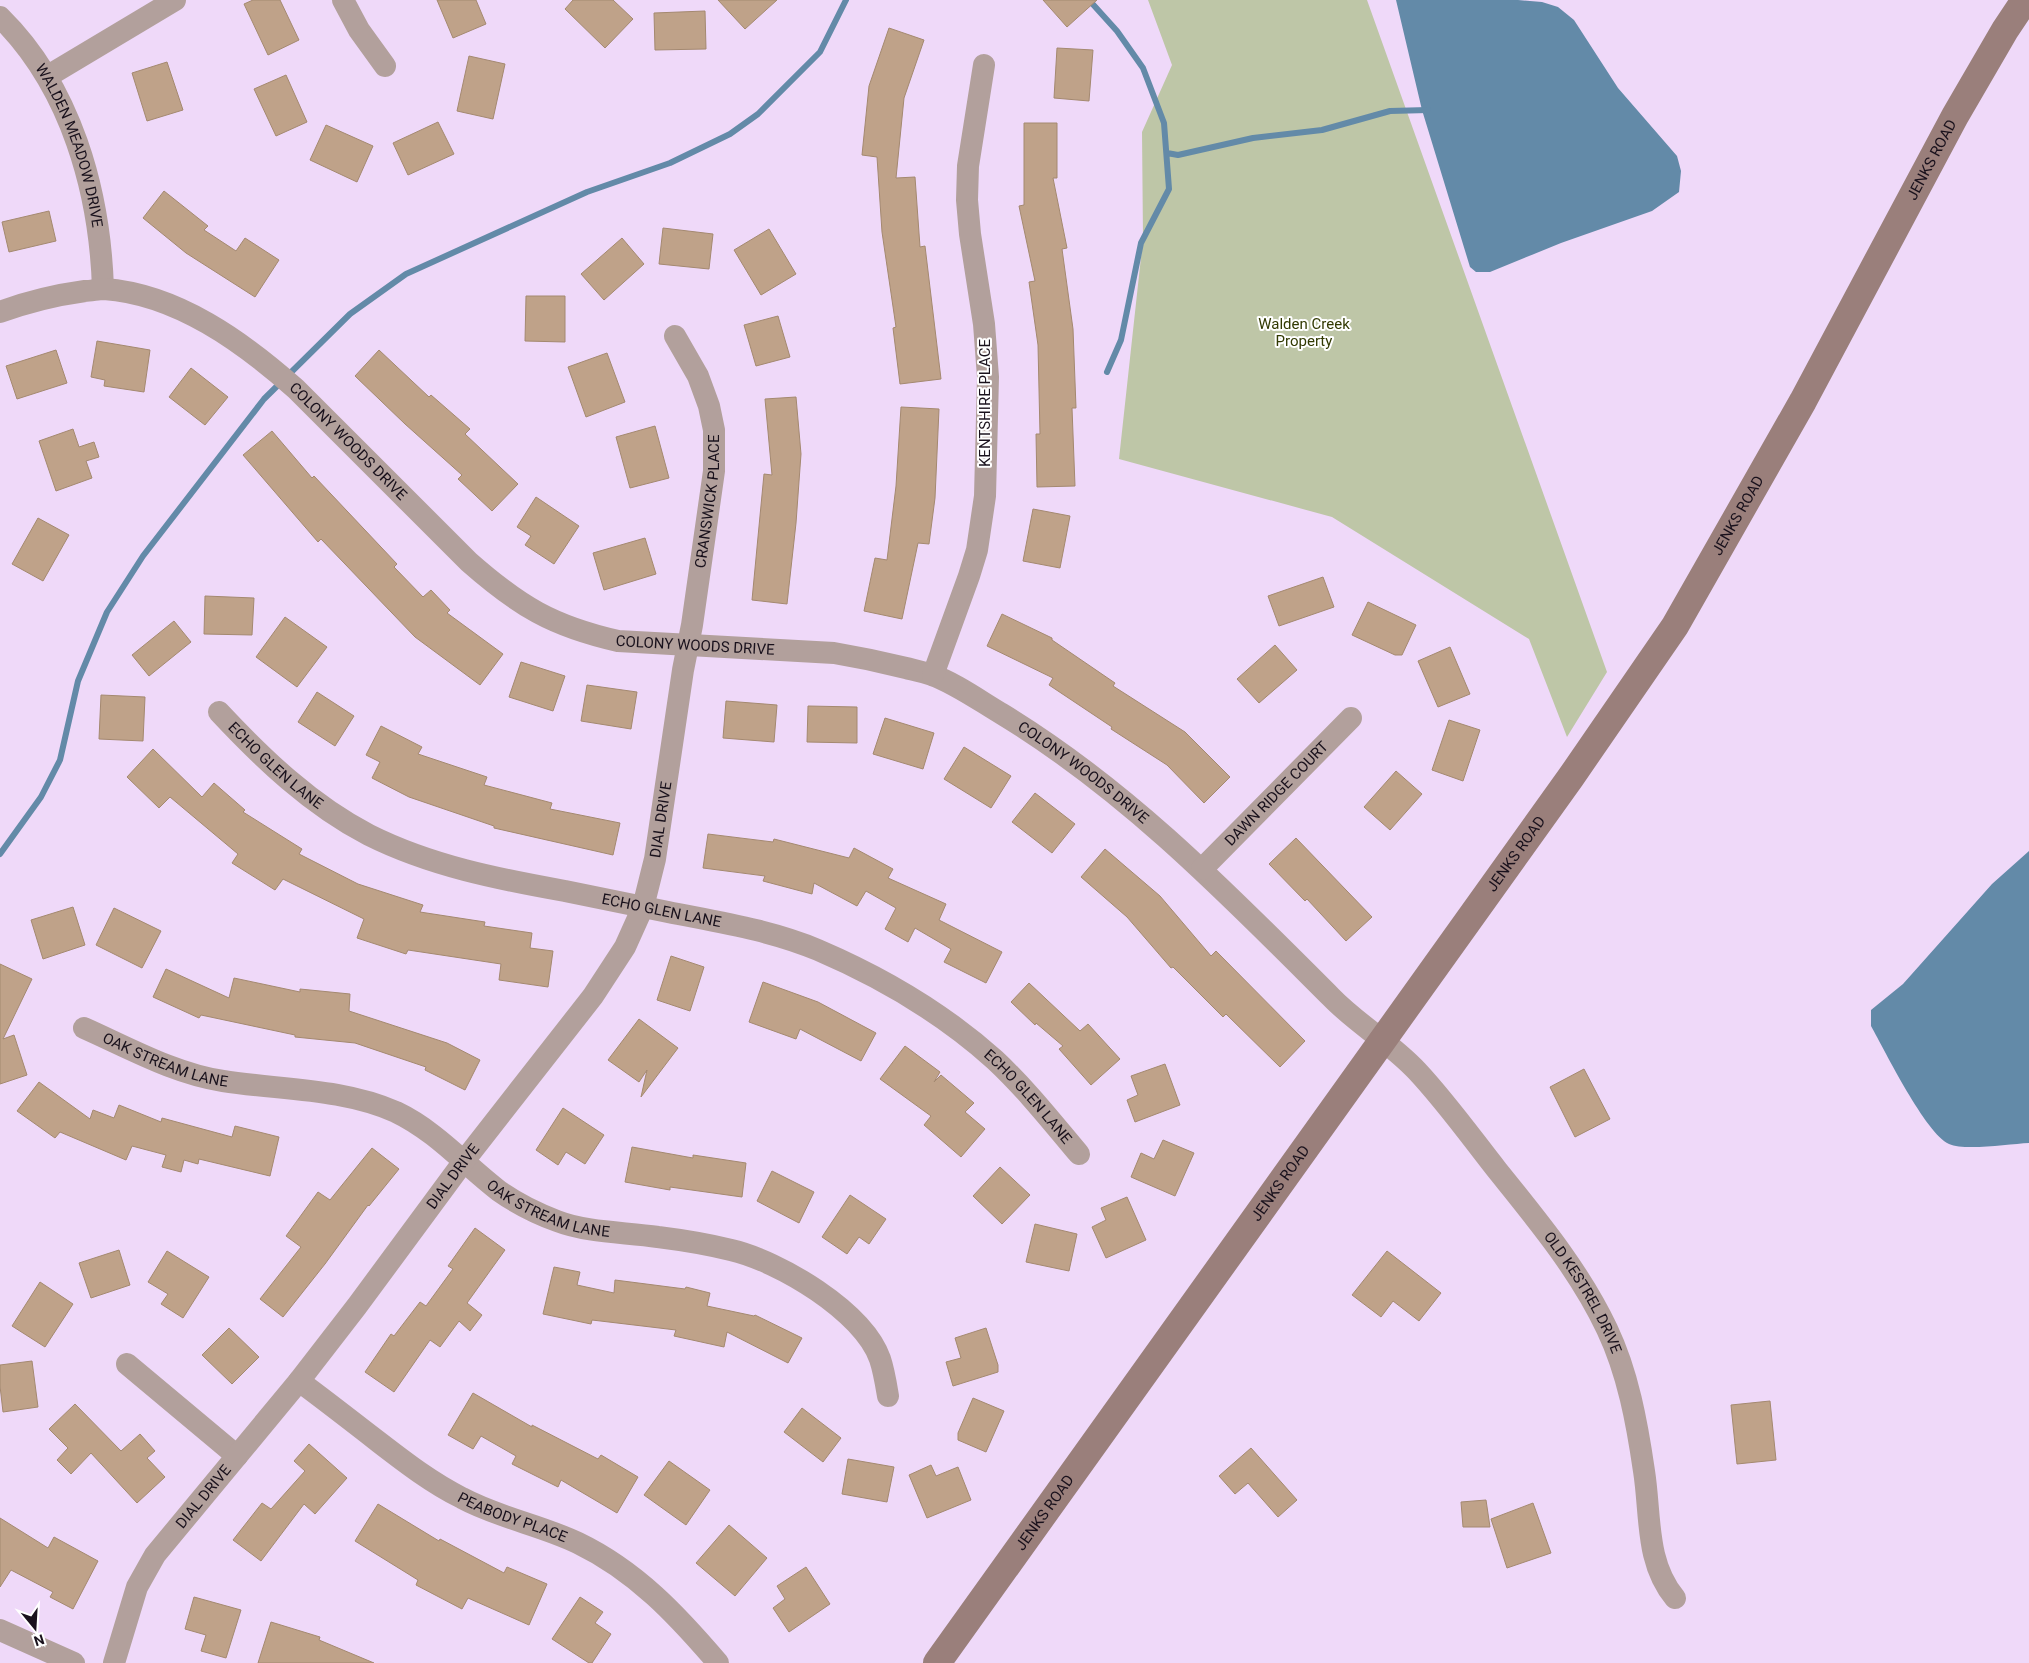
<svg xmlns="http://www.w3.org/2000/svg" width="2029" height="1663" font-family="Roboto,sans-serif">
  <rect width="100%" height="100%" fill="#efd9f9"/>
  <path fill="#bec6a7" d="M 1148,0 L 1367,0 L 1607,672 L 1567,737 L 1529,639 L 1332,517 L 1119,459 L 1143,239 L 1142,132 L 1172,65 Z"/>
  <path fill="#638aa8" d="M 1396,0 L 1518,0 L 1542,2 L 1558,7 L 1574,20 L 1618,88 L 1677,156 L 1681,171 L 1679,192 L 1652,211 L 1561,243 L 1490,272 L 1476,272 L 1470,267 L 1422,110 Z
    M 2029,851 L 2029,1143 C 2009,1144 1965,1151 1949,1144 C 1926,1134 1885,1051 1871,1026 L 1871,1010 L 1903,984 L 1992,884 Z"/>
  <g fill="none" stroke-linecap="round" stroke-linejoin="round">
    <path stroke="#638aa8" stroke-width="6" d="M 1089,0 L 1117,31 L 1143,68 L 1164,123 L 1169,189 L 1141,243 L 1121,340 L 1107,372
      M 1167,153 L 1178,155 L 1253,138 L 1322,130 L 1390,111 L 1428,110
      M 0,854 L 41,797 L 60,760 L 78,681 L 107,612 L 143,556 L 264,399 L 350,314 L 406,274 L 587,192 L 670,163 L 730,134 L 758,114 L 820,52 L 846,0"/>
  </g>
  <path fill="#bfa289" stroke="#a48970" d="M 253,0 L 280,0 L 299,40 L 268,55 L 244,4 Z
    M 437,0 L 476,0 L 486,24 L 453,38 Z
    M 573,0 L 613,0 L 633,19 L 605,48 L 565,9 Z
    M 718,0 L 777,0 L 745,29 Z
    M 1043,0 L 1097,0 L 1067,27 Z
    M 705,11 L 706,49 L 655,50 L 654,13 Z
    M 889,28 L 924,40 L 904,98 L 896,178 L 915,177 L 920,247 L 925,246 L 941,379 L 900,384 L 893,328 L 896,327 L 882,232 L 877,157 L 862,155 L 869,86 Z
    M 1057,48 L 1093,50 L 1089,101 L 1054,98 Z
    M 469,56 L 505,64 L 493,119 L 457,111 Z
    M 167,62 L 183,110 L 147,121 L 132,73 Z
    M 286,75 L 307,122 L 276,136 L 254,89 Z
    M 438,122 L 454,154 L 408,175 L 393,143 Z
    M 1024,123 L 1057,123 L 1057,178 L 1053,178 L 1067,248 L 1062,249 L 1073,329 L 1076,408 L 1072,408 L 1075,486 L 1037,487 L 1036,434 L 1040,434 L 1038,345 L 1029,282 L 1035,281 L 1019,206 L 1024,205 Z
    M 326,125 L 373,146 L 357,182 L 310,160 Z
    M 164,191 L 208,226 L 204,230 L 236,251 L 245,238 L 279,260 L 255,297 L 186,253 L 143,218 Z
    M 49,211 L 56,241 L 9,252 L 2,222 Z
    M 663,228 L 713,234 L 709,269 L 659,264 Z
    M 769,229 L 796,274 L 761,295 L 734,250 Z
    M 622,238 L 644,264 L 604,300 L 581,274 Z
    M 526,296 L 565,296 L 565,342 L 525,341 Z
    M 778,316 L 790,357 L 756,366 L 744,325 Z
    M 97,341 L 150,350 L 144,392 L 104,386 L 105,380 L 91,377 Z
    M 56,350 L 67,383 L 17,399 L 6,366 Z
    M 379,350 L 429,397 L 431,395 L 470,429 L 465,434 L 518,484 L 492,511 L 458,479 L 462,475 L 405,424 L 355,376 Z
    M 607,353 L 625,402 L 586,417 L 568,367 Z
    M 191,368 L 228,397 L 205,425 L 169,397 Z
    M 796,397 L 801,454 L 796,523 L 787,604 L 752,600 L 764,474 L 772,475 L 765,399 Z
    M 901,407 L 939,409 L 935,498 L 929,544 L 918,543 L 902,619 L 864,611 L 875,558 L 887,560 L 896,486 Z
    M 655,426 L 669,478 L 630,488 L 616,437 Z
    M 73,429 L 79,447 L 94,442 L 99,457 L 86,461 L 92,478 L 56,491 L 39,441 Z
    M 272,431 L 312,478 L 314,476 L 397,564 L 394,567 L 423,597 L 431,590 L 450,610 L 447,613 L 503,654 L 480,685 L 415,637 L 321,539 L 318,542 L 243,455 Z
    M 536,497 L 579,526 L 554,564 L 525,545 L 531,536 L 517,527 Z
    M 1033,509 L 1070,516 L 1060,568 L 1023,561 Z
    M 38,518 L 69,535 L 43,581 L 12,564 Z
    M 645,538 L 656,574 L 604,590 L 593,553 Z
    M 1323,577 L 1334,607 L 1279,626 L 1268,596 Z
    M 205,596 L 254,598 L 252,635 L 204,634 Z
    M 1368,602 L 1416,625 L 1402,655 L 1395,655 L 1352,635 Z
    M 1002,614 L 1052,638 L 1052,640 L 1115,683 L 1113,686 L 1185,732 L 1230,777 L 1204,803 L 1167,765 L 1111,729 L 1112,727 L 1049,685 L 1053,678 L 987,646 Z
    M 285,617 L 327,647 L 297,687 L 256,657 Z
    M 174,621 L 191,642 L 149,676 L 132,655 Z
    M 1275,645 L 1297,670 L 1259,703 L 1237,679 Z
    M 1450,647 L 1470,694 L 1438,707 L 1418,661 Z
    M 521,662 L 565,676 L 553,711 L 509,697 Z
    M 587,685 L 637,692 L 631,729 L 581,721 Z
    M 317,692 L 354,716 L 335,746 L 298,722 Z
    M 101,695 L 145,697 L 143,741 L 99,739 Z
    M 726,701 L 777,705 L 774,742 L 723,738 Z
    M 808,706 L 857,707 L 857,743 L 807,742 Z
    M 885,718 L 934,733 L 923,769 L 873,754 Z
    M 1449,720 L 1480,730 L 1463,781 L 1432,770 Z
    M 381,726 L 422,747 L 418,754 L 487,777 L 484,785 L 552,803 L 550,809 L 620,823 L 613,855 L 494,828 L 494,826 L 409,797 L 372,778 L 380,762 L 366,755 Z
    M 964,747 L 1011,776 L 991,808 L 944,779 Z
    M 153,749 L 202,797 L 214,783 L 245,810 L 243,812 L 302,849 L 299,854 L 358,884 L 423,905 L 420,912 L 485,922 L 484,926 L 532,933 L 530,948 L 553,951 L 548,987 L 499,980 L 501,964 L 408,950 L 406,954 L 357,938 L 364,919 L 283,879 L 275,890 L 232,863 L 238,854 L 170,797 L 159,808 L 127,777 Z
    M 1396,771 L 1422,794 L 1390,830 L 1364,807 Z
    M 1035,793 L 1075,824 L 1052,853 L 1012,822 Z
    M 708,834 L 773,842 L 774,839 L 849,858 L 854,848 L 893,869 L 888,878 L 946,904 L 939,920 L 1002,952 L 986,983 L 944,962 L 951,949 L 915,928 L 908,942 L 885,929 L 896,908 L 866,891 L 857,906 L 814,883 L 812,894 L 763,881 L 765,876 L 703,868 Z
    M 1296,838 L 1372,917 L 1346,941 L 1307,899 L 1305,901 L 1269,864 Z
    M 1105,849 L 1160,896 L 1211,956 L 1216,951 L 1305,1041 L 1280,1067 L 1226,1014 L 1223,1017 L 1173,967 L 1171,968 L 1127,917 L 1081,877 Z
    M 73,907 L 85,945 L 43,959 L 31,920 Z
    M 114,908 L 161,931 L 142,968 L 96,945 Z
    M 671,956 L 704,967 L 690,1011 L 657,1000 Z
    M 0,964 L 32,979 L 3,1039 L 14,1035 L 27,1075 L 0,1084 Z
    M 166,969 L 229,998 L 234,978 L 300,992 L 300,989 L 350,994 L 349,1011 L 447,1043 L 480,1060 L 465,1090 L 425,1070 L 426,1067 L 355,1043 L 295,1037 L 295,1035 L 201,1015 L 199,1018 L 153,997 Z
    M 763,982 L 818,1002 L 876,1033 L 861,1061 L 800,1029 L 796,1039 L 749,1022 Z
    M 1029,983 L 1080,1031 L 1088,1024 L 1120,1059 L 1091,1085 L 1059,1049 L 1063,1046 L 1036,1023 L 1035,1025 L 1011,1002 Z
    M 639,1019 L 678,1048 L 641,1097 L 647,1070 L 639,1082 L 608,1060 Z
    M 905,1046 L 940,1072 L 934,1082 L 941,1075 L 974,1103 L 965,1112 L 985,1129 L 961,1157 L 924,1125 L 931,1116 L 880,1079 Z
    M 1165,1064 L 1180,1105 L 1135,1122 L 1127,1100 L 1138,1095 L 1131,1076 Z
    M 1584,1069 L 1610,1119 L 1575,1137 L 1550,1087 Z
    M 39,1082 L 90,1119 L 93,1110 L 114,1118 L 119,1105 L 161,1122 L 162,1118 L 232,1137 L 235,1126 L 279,1137 L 270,1176 L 199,1159 L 198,1164 L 184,1160 L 181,1172 L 162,1167 L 166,1155 L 132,1146 L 126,1160 L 60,1132 L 55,1138 L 17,1111 Z
    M 563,1108 L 604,1135 L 585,1164 L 566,1152 L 558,1165 L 536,1150 Z
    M 1163,1140 L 1194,1153 L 1175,1196 L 1131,1177 L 1141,1153 L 1154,1159 Z
    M 632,1147 L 693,1158 L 693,1155 L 746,1163 L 742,1197 L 670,1187 L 670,1190 L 625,1182 Z
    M 372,1148 L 399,1169 L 369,1206 L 368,1205 L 325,1264 L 283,1317 L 260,1299 L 301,1247 L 286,1236 L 318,1192 L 330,1200 Z
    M 1000,1167 L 1030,1195 L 1002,1224 L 973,1196 Z
    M 772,1171 L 814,1192 L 799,1223 L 757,1201 Z
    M 850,1195 L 886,1219 L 869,1244 L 859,1237 L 847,1254 L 822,1237 Z
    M 1127,1197 L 1146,1240 L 1106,1258 L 1092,1227 L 1106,1220 L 1101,1208 Z
    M 1035,1224 L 1077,1234 L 1069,1271 L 1026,1262 Z
    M 475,1228 L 505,1250 L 467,1303 L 482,1315 L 470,1331 L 459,1321 L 440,1347 L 430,1340 L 394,1392 L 365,1372 L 391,1334 L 394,1336 L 420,1302 L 426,1306 L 453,1269 L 448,1266 Z
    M 119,1250 L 130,1285 L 91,1298 L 79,1263 Z
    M 167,1251 L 209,1277 L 183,1318 L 161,1304 L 168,1294 L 148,1282 Z
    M 1387,1251 L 1441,1293 L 1419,1321 L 1393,1301 L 1381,1317 L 1352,1295 Z
    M 554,1267 L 580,1272 L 577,1285 L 614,1293 L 615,1280 L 685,1289 L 686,1287 L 710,1293 L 707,1306 L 754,1316 L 755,1315 L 802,1338 L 788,1363 L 727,1332 L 724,1347 L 674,1336 L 676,1330 L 592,1320 L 591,1324 L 543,1314 Z
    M 40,1282 L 73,1304 L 45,1347 L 12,1326 Z
    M 229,1328 L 259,1357 L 232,1384 L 202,1355 Z
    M 986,1328 L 998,1365 L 998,1372 L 953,1386 L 946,1362 L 961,1358 L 955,1338 Z
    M 32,1361 L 38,1407 L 3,1412 L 0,1386 L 0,1365 Z
    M 473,1393 L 532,1427 L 532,1425 L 598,1459 L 601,1455 L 638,1477 L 617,1513 L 561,1480 L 558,1487 L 512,1464 L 516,1456 L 481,1436 L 473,1449 L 448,1435 Z
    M 973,1398 L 1004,1411 L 986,1452 L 958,1440 L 958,1433 Z
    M 1770,1401 L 1776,1460 L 1737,1464 L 1731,1405 Z
    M 75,1404 L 121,1451 L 140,1434 L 155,1451 L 147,1458 L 165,1477 L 137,1503 L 91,1453 L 71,1474 L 57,1460 L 68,1448 L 49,1429 Z
    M 802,1408 L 841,1438 L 823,1462 L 784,1432 Z
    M 309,1444 L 347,1478 L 315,1514 L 304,1504 L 261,1561 L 233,1540 L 262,1503 L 271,1509 L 305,1471 L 294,1461 Z
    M 1251,1448 L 1297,1500 L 1278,1517 L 1248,1483 L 1235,1494 L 1219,1476 Z
    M 848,1459 L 894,1467 L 887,1502 L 842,1494 Z
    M 669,1461 L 710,1490 L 686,1525 L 644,1495 Z
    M 931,1465 L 936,1476 L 958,1467 L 971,1500 L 927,1518 L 909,1475 Z
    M 1486,1500 L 1490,1527 L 1463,1527 L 1461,1502 Z
    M 1533,1503 L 1551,1553 L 1507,1568 L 1491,1519 Z
    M 378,1504 L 439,1541 L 440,1539 L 504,1573 L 507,1567 L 547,1584 L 529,1625 L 468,1598 L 462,1609 L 416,1585 L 418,1580 L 355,1541 Z
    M 0,1518 L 48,1548 L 54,1537 L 98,1561 L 73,1609 L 50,1597 L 53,1592 L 11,1570 L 0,1587 Z
    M 729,1525 L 767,1558 L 735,1596 L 696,1563 Z
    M 806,1567 L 830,1604 L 789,1632 L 773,1608 L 785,1599 L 777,1586 Z
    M 194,1597 L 241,1610 L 226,1658 L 201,1651 L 206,1635 L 185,1629 Z
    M 580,1597 L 603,1612 L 595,1623 L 611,1634 L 592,1663 L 589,1663 L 552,1639 Z
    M 271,1622 L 320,1637 L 319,1640 L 374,1663 L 258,1663 Z"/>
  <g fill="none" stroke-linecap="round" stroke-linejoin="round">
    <g stroke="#b2a09c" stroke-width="22">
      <path d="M 343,0 L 359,30 L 385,66"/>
      <path id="s1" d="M 0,17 C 71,87 100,191 103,289"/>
      <path d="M 48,76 L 175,0"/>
      <path id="s2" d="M 0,312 C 27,302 56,295 85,291 C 91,291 98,289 104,289 C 177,294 243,342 296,389 L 469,562 C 519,606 552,626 618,641 L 834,653 C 858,657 882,662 906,668 C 914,670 924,672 932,675 C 955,683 980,701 1002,714 C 1127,790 1228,894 1331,997 C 1357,1024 1391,1043 1417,1071 C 1446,1102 1471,1137 1497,1170 C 1538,1221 1579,1270 1607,1329 C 1628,1373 1637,1423 1644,1471 C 1651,1515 1645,1562 1675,1598"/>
      <path d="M 933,675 L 969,576 L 977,550 L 985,496 L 988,377 L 984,324 L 970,234 L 967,200 L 968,166 L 984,65"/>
      <path id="s3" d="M 219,712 C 263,759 311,805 369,835 C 431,866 498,879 565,891 C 599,898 634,905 668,912 C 718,922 771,930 818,950 C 881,977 944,1014 995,1060 C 1026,1089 1052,1122 1079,1154"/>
      <path id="s4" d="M 1202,869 L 1351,718"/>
      <path id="s5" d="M 84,1028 C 129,1048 175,1074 223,1081 C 280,1090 342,1088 396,1112 C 436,1131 465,1165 499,1191 C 516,1203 538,1214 557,1221 C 588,1233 625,1232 658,1237 C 682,1240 707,1244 731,1250 C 779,1261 863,1311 880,1359 C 884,1371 886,1384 888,1396"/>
      <path d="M 127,1364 L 237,1456"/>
      <path id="s6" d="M 299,1381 C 326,1401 353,1422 380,1443 C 406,1463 432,1483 462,1498 C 499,1518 541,1525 578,1543 C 636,1571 677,1615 718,1663"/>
      <path d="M 0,1630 L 74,1663"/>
      <path id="s7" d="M 114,1663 L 137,1587 L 155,1555 L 299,1381 L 357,1306 L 464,1161 L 593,996 L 625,947 L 643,907 L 655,859 L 683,670 L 692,625 L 714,471 L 714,430 L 709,406 L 698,376 L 675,336"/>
    </g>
    <path stroke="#9a7f7b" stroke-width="28" id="s8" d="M 937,1663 L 1571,777 L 1675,626 L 1803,401 L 1955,116 L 2005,30 L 2025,0"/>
  </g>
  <g text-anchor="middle" stroke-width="4" stroke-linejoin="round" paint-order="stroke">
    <g font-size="15" fill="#19111c" stroke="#fff">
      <text dy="5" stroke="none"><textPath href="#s1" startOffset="149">WALDEN MEADOW DRIVE</textPath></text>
      <text dy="5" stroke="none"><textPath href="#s8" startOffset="1805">JENKS ROAD</textPath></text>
      <text transform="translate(985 403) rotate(-90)" y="5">KENTSHIRE PLACE</text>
      <text dy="5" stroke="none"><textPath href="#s2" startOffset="401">COLONY WOODS DRIVE</textPath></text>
      <text dy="5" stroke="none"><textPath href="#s7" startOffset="1340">CRANSWICK PLACE</textPath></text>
      <text dy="5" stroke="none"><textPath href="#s8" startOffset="1400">JENKS ROAD</textPath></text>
      <text dy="5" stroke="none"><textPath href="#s2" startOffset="820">COLONY WOODS DRIVE</textPath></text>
      <text dy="5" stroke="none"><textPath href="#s3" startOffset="78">ECHO GLEN LANE</textPath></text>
      <text dy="5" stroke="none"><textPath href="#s2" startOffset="1240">COLONY WOODS DRIVE</textPath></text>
      <text dy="5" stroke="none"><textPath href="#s4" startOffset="106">DAWN RIDGE COURT</textPath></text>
      <text dy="5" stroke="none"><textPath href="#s7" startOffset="1018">DIAL DRIVE</textPath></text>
      <text dy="5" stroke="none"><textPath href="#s8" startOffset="995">JENKS ROAD</textPath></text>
      <text dy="5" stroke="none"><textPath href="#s3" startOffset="498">ECHO GLEN LANE</textPath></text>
      <text dy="5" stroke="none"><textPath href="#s5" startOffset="88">OAK STREAM LANE</textPath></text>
      <text dy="5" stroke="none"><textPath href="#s3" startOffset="918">ECHO GLEN LANE</textPath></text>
      <text dy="5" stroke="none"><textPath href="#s7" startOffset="598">DIAL DRIVE</textPath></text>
      <text dy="5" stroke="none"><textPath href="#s8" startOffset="590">JENKS ROAD</textPath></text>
      <text dy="5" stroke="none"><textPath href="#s5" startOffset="509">OAK STREAM LANE</textPath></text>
      <text dy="5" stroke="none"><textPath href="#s2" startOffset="1966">OLD KESTREL DRIVE</textPath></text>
      <text dy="5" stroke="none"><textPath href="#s7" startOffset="192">DIAL DRIVE</textPath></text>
      <text dy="5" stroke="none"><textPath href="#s8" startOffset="185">JENKS ROAD</textPath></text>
      <text dy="5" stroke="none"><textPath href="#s6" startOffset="255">PEABODY PLACE</textPath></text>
    </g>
    <g font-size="15" fill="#323a03" stroke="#fff">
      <text x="1304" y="329">Walden Creek<tspan x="1304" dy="17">Property</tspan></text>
    </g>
  </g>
  <g transform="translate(35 1628) rotate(162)" stroke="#ffffff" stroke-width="4" paint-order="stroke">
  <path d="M0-4L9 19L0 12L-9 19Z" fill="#19111c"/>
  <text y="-8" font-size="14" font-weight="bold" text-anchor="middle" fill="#19111c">N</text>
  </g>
</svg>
